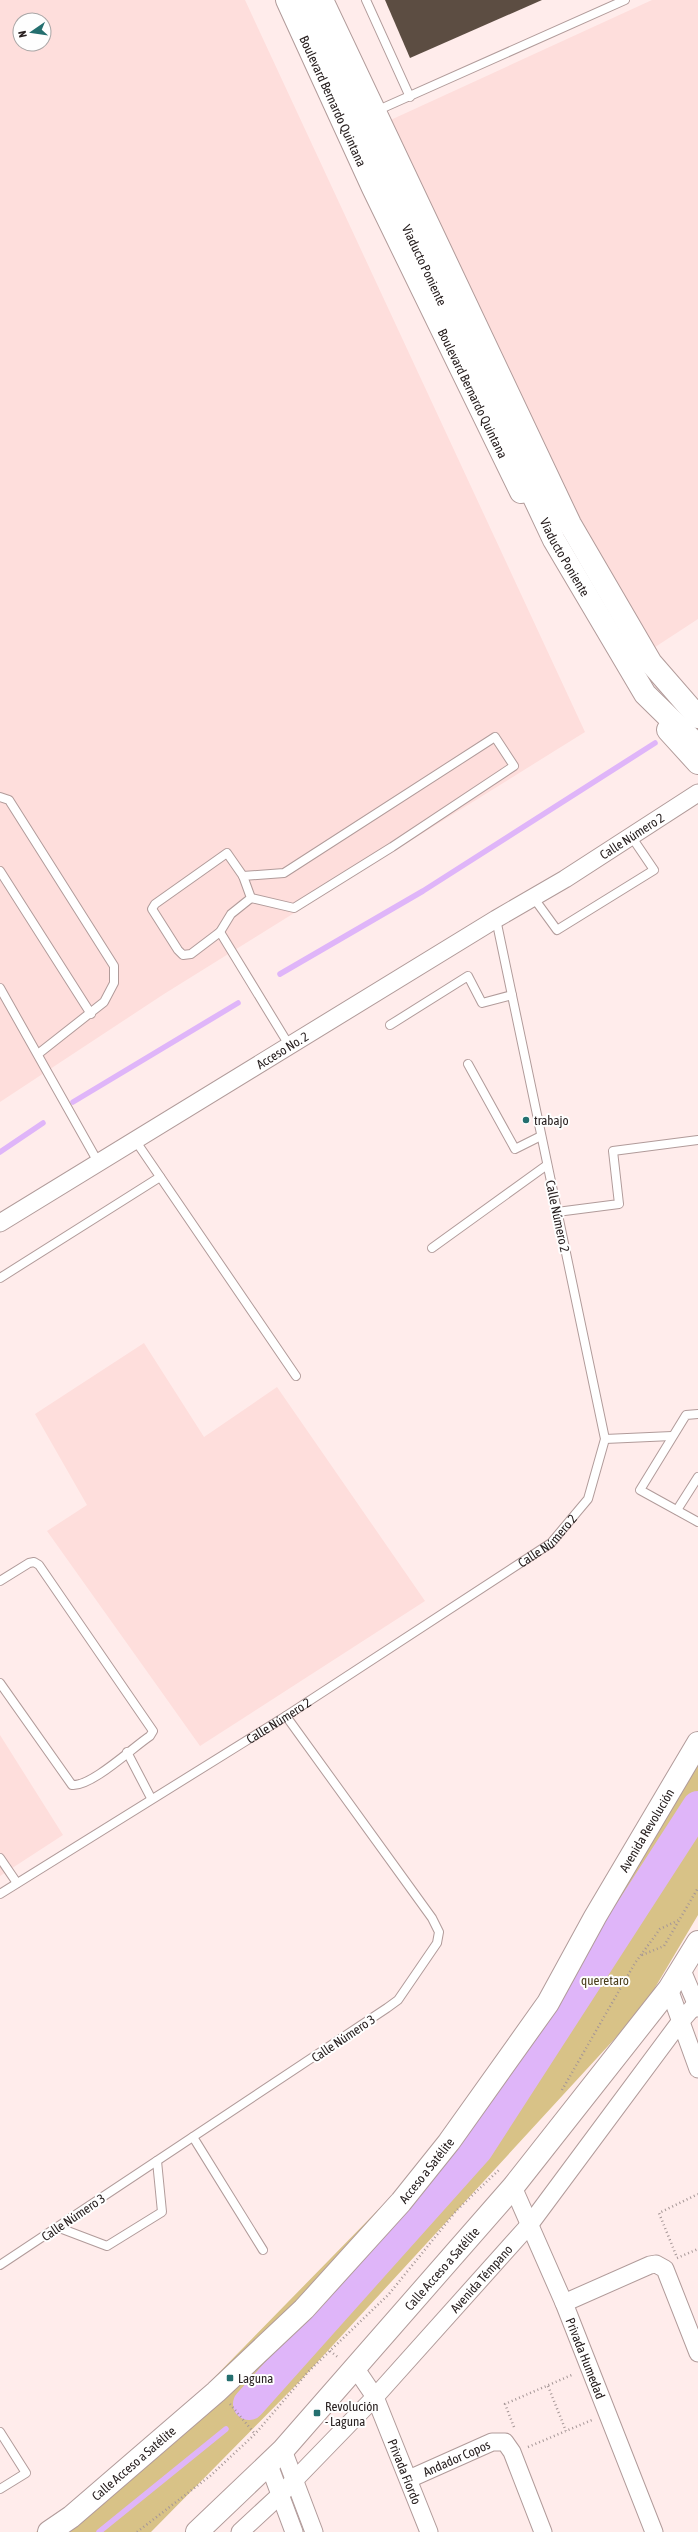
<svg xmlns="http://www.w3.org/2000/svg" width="698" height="2532" font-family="'Asap Condensed',sans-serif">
  <rect width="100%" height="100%" fill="#ffeceb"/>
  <path fill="#fededc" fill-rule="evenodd" d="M 0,0 L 245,0 L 585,732 L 164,994 L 0,1102 ZM 20,20 L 44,20 L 44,44 L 20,44 Z
    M 652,0 L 698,0 L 698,619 L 649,651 L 588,551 L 384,123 Z
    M 144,1343 L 204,1437 L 277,1387 L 425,1601 L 200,1746 L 47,1531 L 87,1505 L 35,1414 Z
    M 0,1735 L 63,1835 L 0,1876 Z"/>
  <path fill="#d8c287" d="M 698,1737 L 698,1915 L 643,2008 L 300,2381 L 151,2532 L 36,2532 L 114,2480 L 461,2125 Z"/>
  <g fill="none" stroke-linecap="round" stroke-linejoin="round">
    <path stroke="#dfb5f9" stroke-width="5.5" d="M 280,974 L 423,891 L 655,743
      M 73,1102 L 238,1003
      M 0,1152 L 43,1123
      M 99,2532 L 226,2429"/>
    <path stroke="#dfb5f9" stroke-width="32" d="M 249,2404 L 477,2149 L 698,1807"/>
  </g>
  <path fill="#5c4d42" d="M 385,0 L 542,0 L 410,58 Z"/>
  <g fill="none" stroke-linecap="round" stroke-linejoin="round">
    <g stroke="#b19b9a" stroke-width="10">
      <g id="lane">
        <path d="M 366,0 L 410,97"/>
        <path d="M 376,111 L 625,0"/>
        <path d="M 0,797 L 9,800 L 114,966 L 114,983 L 104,1002 L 38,1054"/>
        <path d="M 227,853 L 243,876 L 251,898 L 231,914 L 220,932 L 191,954 L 183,955 L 178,950 L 152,909 L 155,904 Z"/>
        <path d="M 0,871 L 91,1014"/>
        <path d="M 243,876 L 284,873 L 495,737 L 514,766 L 392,847 L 294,908 L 251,898"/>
        <path d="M 533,897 L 557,930 L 654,870 L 631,836"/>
        <path d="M 220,932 L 289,1045"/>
        <path d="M 0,988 L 98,1162"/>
        <path d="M 390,1025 L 468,976 L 482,1003 L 512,995"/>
        <path d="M 468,1064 L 515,1149 L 541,1136"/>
        <path d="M 135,1140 L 296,1376"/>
        <path d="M 557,1212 L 619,1204 L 613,1151 L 698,1140"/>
        <path d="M 432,1248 L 547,1165"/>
        <path d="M 0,1278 L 160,1177"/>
        <path d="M 698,1414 L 686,1415 L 640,1490 L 698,1522"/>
        <path d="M 605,1439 L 672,1436"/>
        <path d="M 677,1510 L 698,1477"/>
        <path d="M 0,1581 L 29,1563 L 34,1562 L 39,1565 L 153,1731 L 150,1736 C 132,1748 91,1787 72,1785 L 0,1683"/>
        <path d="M 127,1752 L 151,1798"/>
        <path d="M 0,1858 L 17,1883"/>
        <path id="s1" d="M 0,1894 L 286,1716 L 551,1543 L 588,1499 L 605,1439 L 496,919"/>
        <path d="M 193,2137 L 263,2250"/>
        <path d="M 57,2227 L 107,2246 L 162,2212 L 157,2161"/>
        <path d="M 0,2265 L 387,2008 L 398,2000 L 437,1943 L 439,1932 L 432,1918 L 286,1716"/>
        <path d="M 0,2432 L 26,2473 L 0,2489"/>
      </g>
    </g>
    <g stroke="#b19b9a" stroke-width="19">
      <g id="street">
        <path id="s2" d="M 0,1223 L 496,919 L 565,879 L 698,793"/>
        <path d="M 681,1968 L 698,2008"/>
        <path d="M 669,1989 L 698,2069"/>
        <path id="s3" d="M 513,2187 L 564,2303 L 654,2532"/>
        <path d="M 564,2303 L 650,2265 L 656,2264 L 665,2269 L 698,2353"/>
        <path id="s4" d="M 356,2369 L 375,2397 L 429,2532"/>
        <path d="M 283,2450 L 314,2532"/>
        <path d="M 269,2465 L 294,2532"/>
        <path id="s5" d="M 409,2479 L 492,2442 L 505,2442 L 512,2452 L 543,2532"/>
        <path id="s6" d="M 240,2532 L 280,2495 L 375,2397 L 530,2224 L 680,2022 L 696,2004"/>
      </g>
    </g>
    <g stroke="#b19b9a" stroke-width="24">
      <g id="secondary">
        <path id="s7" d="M 287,0 L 373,188 L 521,492"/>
        <path d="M 668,730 L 698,763"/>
        <path id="s8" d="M 49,2532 L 71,2517 L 216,2392 L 304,2309 L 401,2202 L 449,2142 L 548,2003 L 595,1917 L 698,1743"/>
        <path id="s9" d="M 197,2532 L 283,2450 L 513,2187 L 669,1989 L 698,1942"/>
      </g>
    </g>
    <g stroke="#b19b9a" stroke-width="24">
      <g id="primary">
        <path id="s10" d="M 300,0 L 554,540 L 645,694 L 698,746"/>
        <path d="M 322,0 L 570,524 L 651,663 L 698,717"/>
      </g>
    </g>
    <path stroke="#a59696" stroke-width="2.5" stroke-dasharray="1 3" stroke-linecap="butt" d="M 642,1955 L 664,1946 L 698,1888
      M 562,2090 L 635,1963 L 660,1929 L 679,1920
      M 676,2255 L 659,2213 L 698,2194
      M 677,2258 L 698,2249
      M 330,2351 L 339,2358
      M 548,2386 L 566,2431
      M 230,2404 L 255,2434
      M 514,2427 L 505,2404 L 574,2374
      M 528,2447 L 592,2420
      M 137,2532 L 210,2476 L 255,2434 L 309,2371 L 389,2294 L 457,2210 L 499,2170"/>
    <use href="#lane" stroke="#fff" stroke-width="8"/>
    <use href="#street" stroke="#fff" stroke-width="17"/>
    <use href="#secondary" stroke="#fff" stroke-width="22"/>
    <use href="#primary" stroke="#fff" stroke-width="22"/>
  </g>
  <g fill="#246f6f" stroke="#fefefe" stroke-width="1.5">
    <circle cx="526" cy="1120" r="4"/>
    <rect x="226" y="2374" width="8" height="8" rx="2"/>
    <rect x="313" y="2409" width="8" height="8" rx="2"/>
  </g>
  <g text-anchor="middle" stroke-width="4" stroke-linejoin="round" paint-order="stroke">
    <g font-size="13" fill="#292121" stroke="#fefefe">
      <text dy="5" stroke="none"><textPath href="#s7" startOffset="111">Boulevard Bernardo Quintana</textPath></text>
      <text dy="5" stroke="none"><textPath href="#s10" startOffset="293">Viaducto Poniente</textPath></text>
      <text dy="5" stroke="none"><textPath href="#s7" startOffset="435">Boulevard Bernardo Quintana</textPath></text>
      <text dy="5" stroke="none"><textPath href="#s10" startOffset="617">Viaducto Poniente</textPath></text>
      <text dy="5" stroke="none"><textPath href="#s2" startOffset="741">Calle Número 2</textPath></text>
      <text dy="5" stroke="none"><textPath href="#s2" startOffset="331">Acceso No. 2</textPath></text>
      <text transform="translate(558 1216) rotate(78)" y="5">Calle Número 2</text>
      <text dy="5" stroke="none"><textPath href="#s1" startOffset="652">Calle Número 2</textPath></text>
      <text dy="5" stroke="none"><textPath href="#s1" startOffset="328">Calle Número 2</textPath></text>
      <text dy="5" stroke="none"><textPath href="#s8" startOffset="930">Avenida Revolución</textPath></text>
      <text transform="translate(343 2038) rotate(-34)" y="5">Calle Número 3</text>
      <text dy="5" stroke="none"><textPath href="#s8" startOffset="524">Acceso a Satélite</textPath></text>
      <text transform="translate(73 2217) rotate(-34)" y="5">Calle Número 3</text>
      <text dy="5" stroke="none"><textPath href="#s9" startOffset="360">Calle Acceso a Satélite</textPath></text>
      <text dy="5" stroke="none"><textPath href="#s6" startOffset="350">Avenida Témpano</textPath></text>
      <text dy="5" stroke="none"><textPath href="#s3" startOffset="186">Privada Humedad</textPath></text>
      <text dy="5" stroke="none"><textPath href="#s5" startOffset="52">Andador Copos</textPath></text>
      <text dy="5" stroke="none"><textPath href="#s8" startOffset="109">Calle Acceso a Satélite</textPath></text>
      <text dy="5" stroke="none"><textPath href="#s4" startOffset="114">Privada Fiordo</textPath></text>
    </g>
    <g font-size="13" fill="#292121" stroke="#fefefe" text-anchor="start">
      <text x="534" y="1125">trabajo</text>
      <text x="238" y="2383">Laguna</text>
      <text x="325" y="2411">Revolución<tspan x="325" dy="15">- Laguna</tspan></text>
    </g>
    <g font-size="13" fill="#493d1b" stroke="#fefefe">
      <text x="605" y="1985">queretaro</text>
    </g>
  </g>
  <g transform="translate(32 32) rotate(257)"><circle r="19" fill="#fefefe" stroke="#a9a6a6"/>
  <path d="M0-3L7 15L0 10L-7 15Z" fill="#246f6f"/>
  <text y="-6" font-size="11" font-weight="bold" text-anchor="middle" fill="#292121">N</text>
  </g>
</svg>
